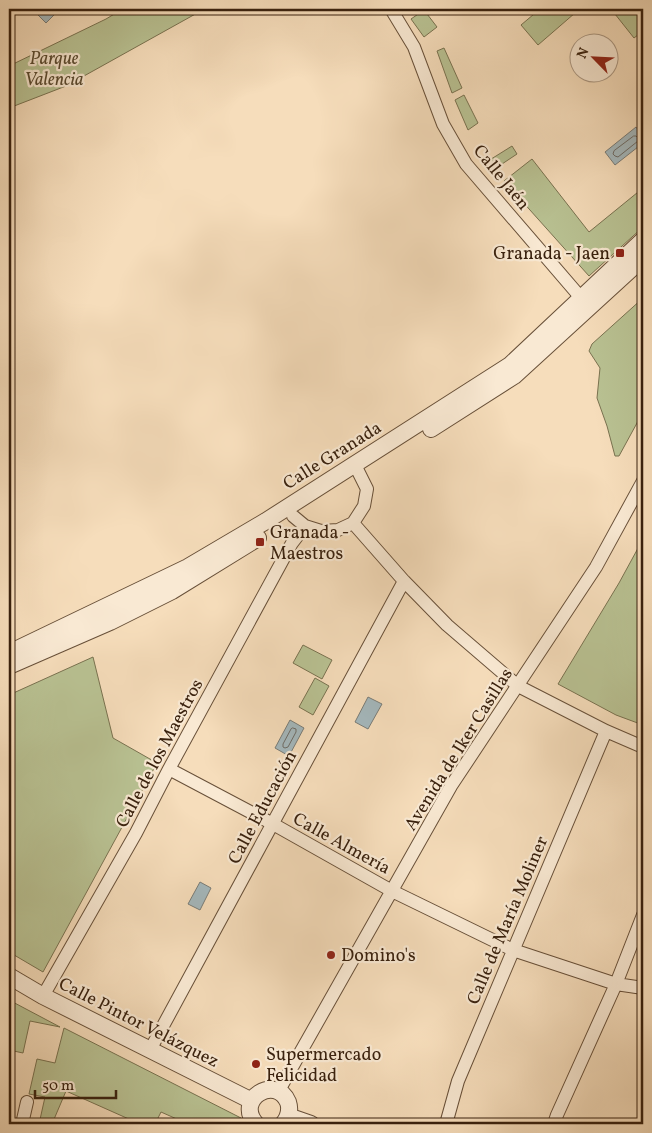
<svg xmlns="http://www.w3.org/2000/svg" width="652" height="1133" font-family="Vollkorn,serif">
  <rect width="100%" height="100%" fill="#f6ddbb"/>
  <filter id="stains"><feTurbulence type="fractalNoise" baseFrequency=".004" numOctaves="4"/><feColorMatrix values="0 0 0 0 .2 0 0 0 0 .09 0 0 0 0 .02 0 0 0 .5 -.17"/></filter>
  <radialGradient id="worn" r=".72"><stop offset=".6" stop-color="#630" stop-opacity="0"/><stop offset="1" stop-color="#630" stop-opacity=".3"/></radialGradient>
  <path fill="#b9c293" stroke="#797250" d="M 121,9 L 203,9 L 199,12 L 66,86 L 9,108 L 9,66 L 106,19 L 121,10 Z
    M 540,9 L 571,9 L 575,13 L 538,45 L 521,25 Z
    M 611,9 L 643,9 L 643,31 L 634,38 Z
    M 424,10 L 437,27 L 424,37 L 411,19 Z
    M 444,48 L 462,88 L 452,93 L 437,51 Z
    M 464,95 L 478,123 L 468,130 L 455,100 Z
    M 512,146 L 517,154 L 493,170 L 488,161 Z
    M 532,159 L 589,232 L 643,188 L 643,227 L 589,276 L 504,181 Z
    M 643,298 L 643,412 L 619,456 L 615,456 L 607,426 L 597,398 L 600,368 L 589,351 L 592,344 Z
    M 643,539 L 643,725 L 616,715 L 558,684 L 619,583 Z
    M 303,645 L 332,660 L 322,679 L 293,663 Z
    M 93,657 L 113,738 L 157,763 L 43,972 L 9,952 L 9,695 Z
    M 315,678 L 329,686 L 313,715 L 299,707 Z
    M 9,1000 L 60,1027 L 30,1021 L 23,1053 L 9,1050 Z
    M 64,1028 L 241,1118 L 246,1124 L 188,1124 L 161,1112 L 155,1124 L 140,1124 L 66,1091 L 52,1124 L 39,1124 L 45,1097 L 29,1094 L 37,1059 L 55,1063 Z"/>
  <path fill="#a4b8bd" stroke="#797c77" d="M 32,9 L 60,9 L 46,23 Z
    M 636,127 L 643,137 L 643,143 L 615,165 L 605,152 Z
    M 368,697 L 382,704 L 368,729 L 355,722 Z
    M 290,720 L 304,728 L 289,756 L 275,748 Z
    M 200,882 L 211,888 L 200,910 L 188,904 Z"/>
  <g fill="none" stroke-linecap="round" stroke-linejoin="round">
    <path stroke="#6e6c66" stroke-width="1" d="M 634,136 L 636,136 L 638,138 L 638,141 L 618,157 L 615,156 L 613,154 L 614,151 Z
      M 293,728 L 296,729 L 296,732 L 288,747 L 285,748 L 283,747 L 283,744 L 291,729 Z"/>
    <g stroke="#685039" stroke-width="14">
      <path id="minor" d="M 391,9 L 414,47 L 443,124 L 466,164 L 582,299
        M 293,516 L 305,526 L 321,531 L 338,530 L 353,523 L 364,506 L 367,489 L 355,465
        M 353,523 L 404,581 L 447,625 L 518,686 L 606,731 L 643,747
        M 169,769 L 273,824 L 392,891 L 513,950 L 616,984 L 643,988
        M 43,996 L 136,833 L 169,769 L 292,543 L 305,526
        M 150,1050 L 404,581
        M 278,1092 L 451,786 L 596,567 L 643,481
        M 22,1124 L 27,1102
        M 446,1124 L 458,1081 L 606,731
        M 554,1124 L 557,1115 L 616,984 L 643,915"/>
    </g>
    <g stroke="#685039" stroke-width="18">
      <path id="tertiary" d="M 431,429 L 514,376 L 643,258
        M 9,653 L 188,567 L 266,521 L 510,365 L 643,240
        M 9,666 L 110,622 L 172,591 L 258,538
        M 9,976 L 43,996 L 252,1101
        M 288,1116 L 311,1124
        M 256,1124 C 234,1099 276,1074 288,1102 C 291,1111 288,1118 283,1124"/>
    </g>
    <use href="#minor" stroke="#f9e9d3" stroke-width="12"/>
    <use href="#tertiary" stroke="#f9e9d3" stroke-width="16"/>
  </g>
  <g fill="#8f2418" stroke="#f9e9d3" stroke-width="2">
    <rect x="615" y="248" width="10" height="10" rx="2.5"/>
    <rect x="255" y="537" width="10" height="10" rx="2.5"/>
    <circle cx="331" cy="955" r="5"/>
    <circle cx="256" cy="1064" r="5"/>
  </g>
  <g text-anchor="middle" stroke-width="4.5" stroke-linejoin="round" paint-order="stroke">
    <g font-size="18" font-style="italic" fill="#59492f" stroke="#f9e9d3">
      <text x="54" y="64">Parque<tspan x="54" dy="21">Valencia</tspan></text>
    </g>
    <g font-size="18" fill="#39210e" stroke="#f9e9d3">
      <text transform="translate(502 177) rotate(51)" y="6">Calle Jaén</text>
      <text transform="translate(332 455) rotate(-32)" y="6">Calle Granada</text>
      <text transform="translate(458 749) rotate(-58)" y="6">Avenida de Iker Casillas</text>
      <text transform="translate(159 753) rotate(-62)" y="6">Calle de los Maestros</text>
      <text transform="translate(262 807) rotate(-62)" y="6">Calle Educación</text>
      <text transform="translate(342 843) rotate(29)" y="6">Calle Almería</text>
      <text transform="translate(507 920) rotate(-67)" y="6">Calle de María Moliner</text>
      <text transform="translate(139 1022) rotate(27)" y="6">Calle Pintor Velázquez</text>
    </g>
    <g font-size="18" fill="#39210e" stroke="#f9e9d3" text-anchor="start">
      <text x="610" y="259" text-anchor="end">Granada - Jaen</text>
      <text x="270" y="538">Granada -<tspan x="270" dy="21">Maestros</tspan></text>
      <text x="341" y="961">Domino's</text>
      <text x="266" y="1060">Supermercado<tspan x="266" dy="21">Felicidad</tspan></text>
    </g>
  </g>
  <rect width="652" height="1133" fill="none" stroke="#f6ddbb" stroke-width="30"/>
  <rect x="10" y="10" width="632" height="1113" fill="none" stroke="#39210e" stroke-width="2.5"/>
  <rect x="15" y="15" width="622" height="1103" fill="none" stroke="#39210e"/>
  <g transform="translate(594 58) rotate(294)"><circle r="24" fill="#f9e9d3" stroke="#ac9984"/>
  <path d="M0-4L9 19L0 12L-9 19Z" fill="#8f2418"/>
  <text y="-8" font-size="14" font-weight="bold" text-anchor="middle" fill="#39210e">N</text>
  </g>
  <path d="M35 1090v8h81v-8" fill="none" stroke="#39210e" stroke-width="2.5"/>
  <text x="42" y="1090" font-size="15" fill="#39210e" stroke="#f9e9d3" stroke-width="4" paint-order="stroke">50 m</text>
  <rect width="100%" height="100%" filter="url(#stains)"/>
  <rect width="100%" height="100%" fill="url(#worn)"/>
</svg>
